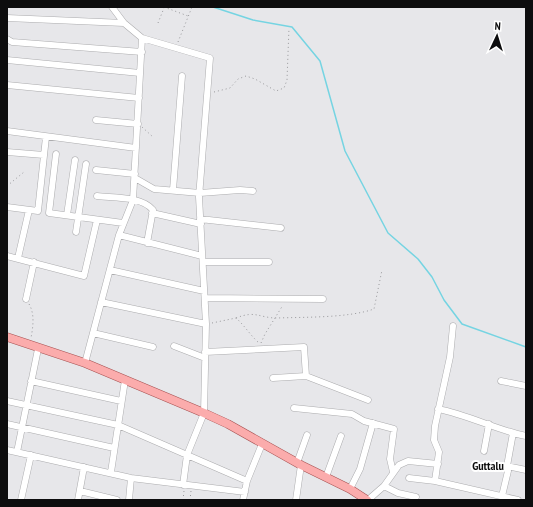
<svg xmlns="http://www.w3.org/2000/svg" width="533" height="507" font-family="'PT Sans Narrow',sans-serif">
  <rect width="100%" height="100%" fill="#e7e7ea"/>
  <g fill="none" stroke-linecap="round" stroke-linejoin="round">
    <path stroke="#75d4e2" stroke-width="1.5" d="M 213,7 L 253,20 L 292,27 L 320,61 L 345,151 L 388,233 L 418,259 L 432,277 L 444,300 L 462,324 L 526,347"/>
    <g stroke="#acacae" stroke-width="7">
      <path id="minor" d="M 112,7 L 124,23 L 142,38 L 210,58 L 199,197 L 206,324 L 204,413 L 187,455 L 183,485
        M 7,18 L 124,23
        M 7,39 L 12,42 L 142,52
        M 7,60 L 140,73
        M 7,85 L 139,98
        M 96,120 L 138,124
        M 7,131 L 136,148
        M 7,152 L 44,155
        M 56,154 L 49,213 L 123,223
        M 96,170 L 135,174
        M 135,178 L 154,189 L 200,193 L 240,190 L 253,191
        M 173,190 L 182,76
        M 97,196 C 115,198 141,196 153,210 L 147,243
        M 7,207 L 38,211 L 46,137
        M 152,213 L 201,224
        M 67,215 L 75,160
        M 200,219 L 281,228
        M 76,232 L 86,164
        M 119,235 L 202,256
        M 7,256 L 84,276 L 97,220
        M 18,258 L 29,210
        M 203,262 L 269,262
        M 110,270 L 204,291
        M 205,298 L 323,299
        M 26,299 L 34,262
        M 101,302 L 206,324
        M 453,326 L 450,357 L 435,426 L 434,440 L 439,452 L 435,481 L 518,500
        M 93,333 L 153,347
        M 174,346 L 205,358
        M 205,352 L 304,347 L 306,376
        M 85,363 L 119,235 L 133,200 L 142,38
        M 273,378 L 306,376 L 368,400
        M 31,381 L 121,401
        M 501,381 L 526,386
        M 7,401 L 118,425 L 247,481
        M 294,408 L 352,414 L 364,421 L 394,429 L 390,459 L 393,472
        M 438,409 C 469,415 496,430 526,436
        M 7,424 L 114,448
        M 7,450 L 131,478 L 245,492
        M 484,451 L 489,424
        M 17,452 L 38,349
        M 297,463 L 307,435
        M 507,466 L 526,470
        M 111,472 L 125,380
        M 326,477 L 341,436
        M 409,478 L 435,481
        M 384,486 L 398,493 L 416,497
        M 350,489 L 360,469 L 373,423
        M 80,491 L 117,500
        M 502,496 L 508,471 L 507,466 L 513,433
        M 21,500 L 31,455
        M 78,500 L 84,467
        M 129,500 L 131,478
        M 243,500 L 247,481 L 262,444
        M 296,500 L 301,465
        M 368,500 L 384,486 L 399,465 L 408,461 L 438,464"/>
    </g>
    <g stroke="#a65151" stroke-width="9">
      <path id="major" d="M 7,337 L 85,363 L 204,413 L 228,424 L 301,465 L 350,489 L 367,500"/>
    </g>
    <path stroke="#98989b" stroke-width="1" stroke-dasharray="1 3" stroke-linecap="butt" d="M 164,7 L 188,16
      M 158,23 L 164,8
      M 178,42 L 192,7
      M 214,92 L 230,88 L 238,79 L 246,76 L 255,79 L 276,91 L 284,88 L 287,80 L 289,28
      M 142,127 L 153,137
      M 7,186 L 24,172
      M 29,304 C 35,314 33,327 31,338
      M 236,318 C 256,310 259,318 277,318 C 306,317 348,318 374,309 L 382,270
      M 212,323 L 236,318 C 245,326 250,335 259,343
      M 261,343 L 265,334 L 283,305
      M 183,500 L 184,491
      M 190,500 L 191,491"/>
    <use href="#minor" stroke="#fff" stroke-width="6"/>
    <use href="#major" stroke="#fbacac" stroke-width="8"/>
  </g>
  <g text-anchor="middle" stroke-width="4" stroke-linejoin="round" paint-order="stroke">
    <g font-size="12" font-weight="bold" fill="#0d0d0e" stroke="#fff">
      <text x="488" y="470">Guttalu</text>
    </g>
  </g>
  <rect width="533" height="507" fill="none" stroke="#0d0d0e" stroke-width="16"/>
  <g transform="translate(497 36) rotate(4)" stroke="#ffffff" stroke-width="3" paint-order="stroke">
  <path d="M0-3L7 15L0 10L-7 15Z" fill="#0d0d0e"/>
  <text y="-6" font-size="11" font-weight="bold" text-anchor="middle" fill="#0d0d0e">N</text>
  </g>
</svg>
